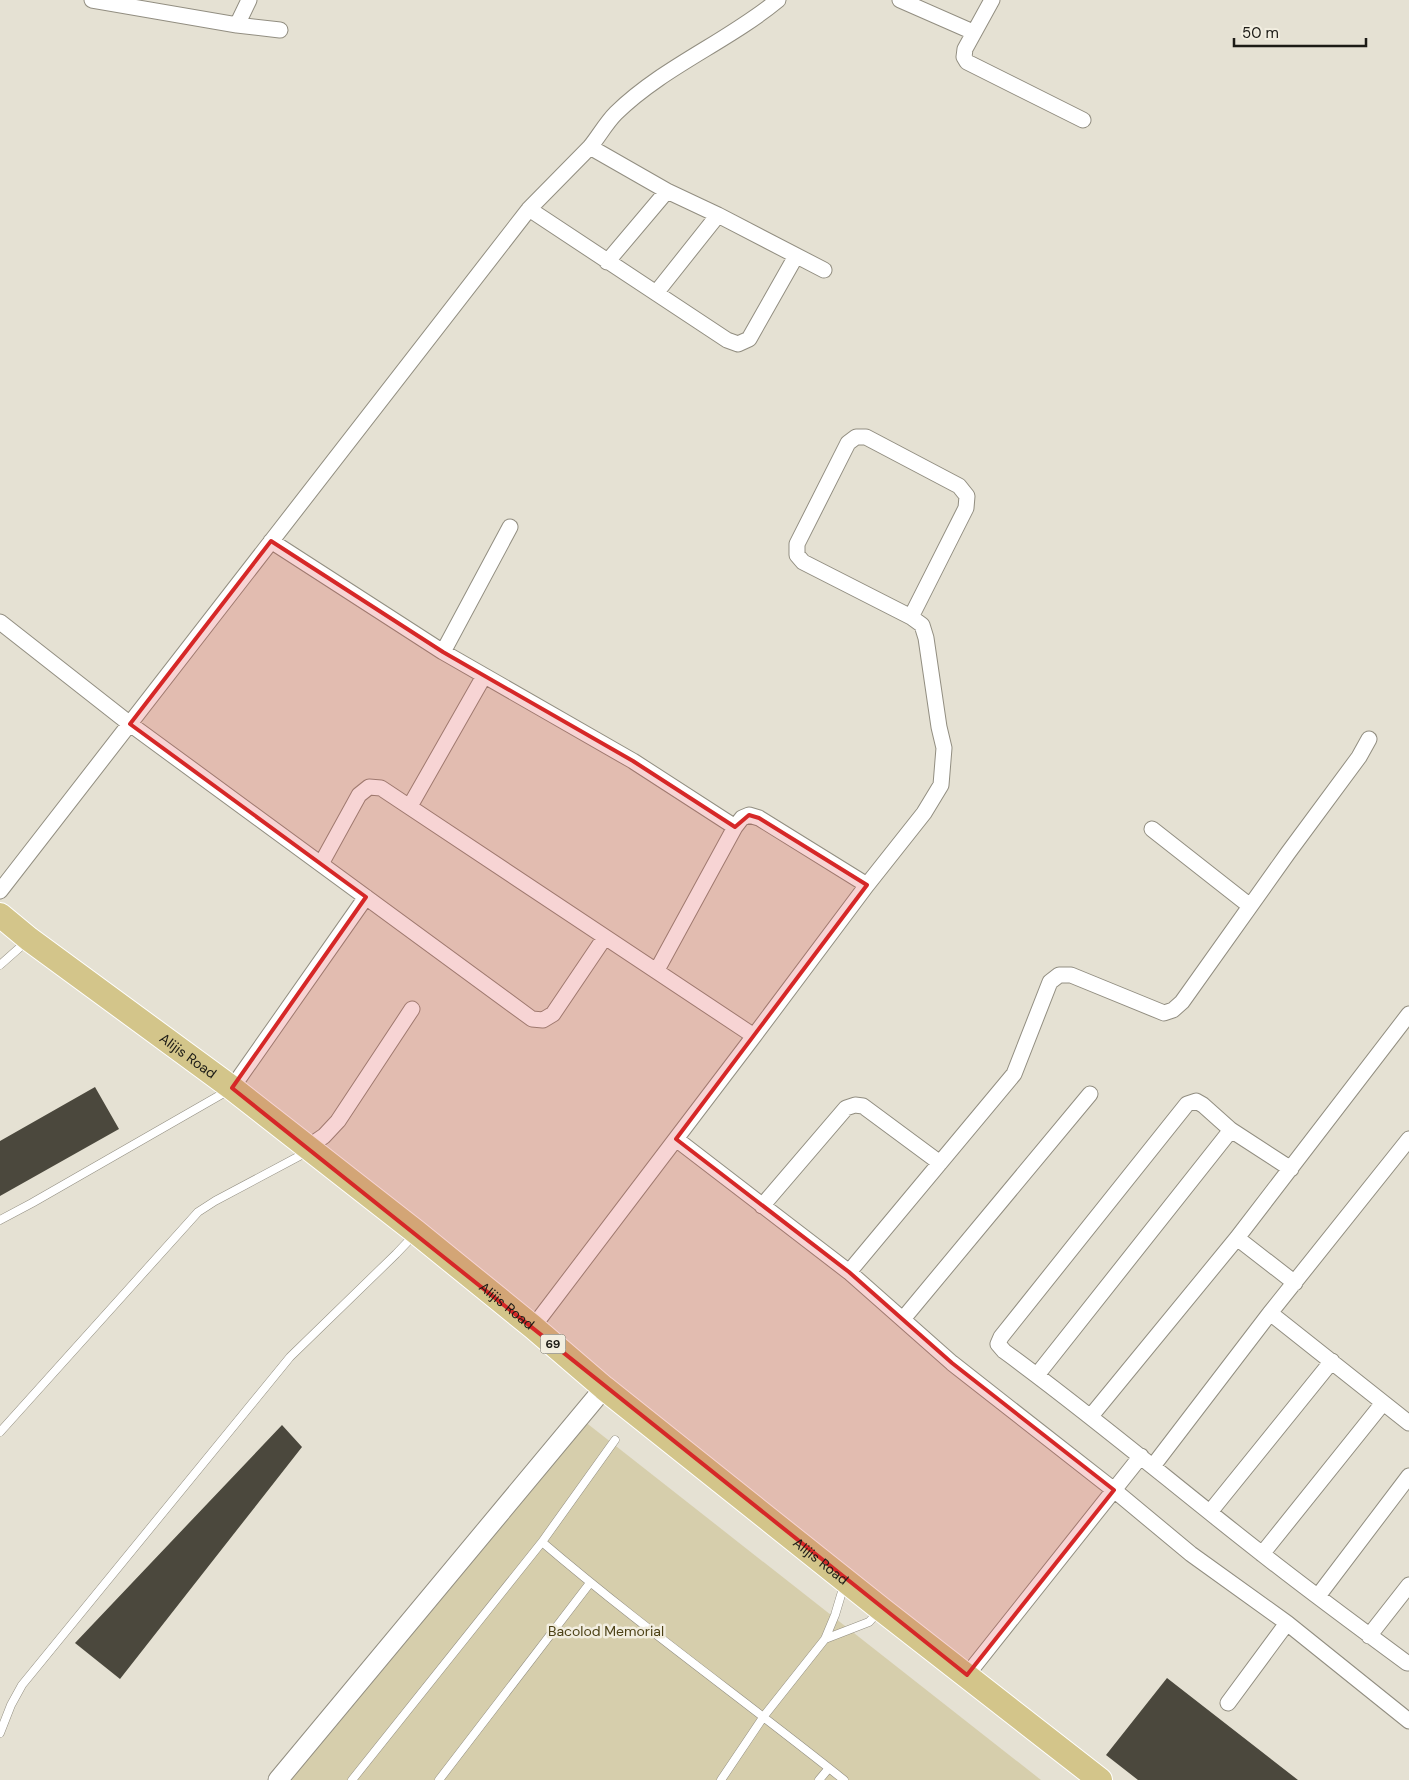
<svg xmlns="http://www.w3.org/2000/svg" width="1409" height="1780" font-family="'DM Sans',sans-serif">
  <rect width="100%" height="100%" fill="#e5e1d3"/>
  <path fill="#d6ceac" d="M 584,1421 L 1041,1780 L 289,1780 Z"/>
  <path fill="#4b483d" d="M 95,1087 L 119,1129 L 0,1196 L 0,1141 Z
    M 282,1425 L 302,1447 L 120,1679 L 75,1643 Z
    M 1167,1678 L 1298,1780 L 1138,1780 L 1106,1755 Z"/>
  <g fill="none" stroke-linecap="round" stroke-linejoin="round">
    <g stroke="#928e81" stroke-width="9">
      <path id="service" d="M 0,965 L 26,942
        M 0,1220 L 32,1203 L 229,1090
        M 0,1432 L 198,1212 L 215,1201 L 307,1152
        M 542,1542 C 639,1625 744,1700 844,1780
        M 825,1639 L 869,1622 L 879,1611
        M 0,1733 L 11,1705 L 22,1685 L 290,1357 L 396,1254 L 415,1234
        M 352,1780 L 542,1542 L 615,1440
        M 439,1780 L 590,1583
        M 721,1780 L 764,1716 L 825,1639 L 835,1615 L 844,1585
        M 819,1780 L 829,1768"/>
    </g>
    <g stroke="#928e81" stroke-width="17">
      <path id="minor" d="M 92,0 L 237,25 L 280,30
        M 900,0 L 973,32
        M 992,0 L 965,49 L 964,57 L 967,62 L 1083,120
        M 237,25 L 249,0
        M 590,147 C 599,136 606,123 616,113 C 663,67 727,42 778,0
        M 529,209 L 727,340 L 738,344 L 749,339 L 796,256
        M 607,262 L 667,191
        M 656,293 L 718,215
        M 271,541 L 443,652 L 633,761 L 735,827
        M 0,622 L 130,724 L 532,1019 L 543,1020 L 553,1014 L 605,937
        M 443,652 L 510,527
        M 410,806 L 484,676
        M 1152,829 L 1250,906
        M 321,864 L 359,795 L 369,787 L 381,788 L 754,1036
        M 0,891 L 529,209 L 590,147 L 667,191 L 718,215 L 824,270
        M 657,970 L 735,827 L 742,818 L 749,815 L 759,818 L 867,885
        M 232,1088 L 366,897
        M 676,1139 L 849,1272 L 952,1363 L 1114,1490 L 1191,1554 L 1287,1623 L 1409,1721
        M 308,1147 L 324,1136 L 338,1121 L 412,1009
        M 1291,1169 L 1231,1130 L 1203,1105 L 1196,1101 L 1187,1104 L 1001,1337 L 998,1344 L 1004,1351 C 1092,1415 1175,1486 1261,1553 C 1309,1591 1358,1627 1407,1663 L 1409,1663
        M 762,1206 L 846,1108 L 855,1105 L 863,1106 L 940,1163
        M 1237,1238 L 1295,1283
        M 849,1272 L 1014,1074 L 1050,982 L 1059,975 L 1071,975 L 1164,1013 L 1173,1010 L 1182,1002 L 1288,853 L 1359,757 L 1369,739
        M 1270,1313 L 1409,1423
        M 903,1319 L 1090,1094
        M 533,1327 L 754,1036 L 867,885 L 924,813 L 941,785 L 944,748 L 939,727 L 926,638 L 922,625 L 911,617 L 803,562 L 797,555 L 797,544 L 848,443 L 856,437 L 866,437 L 959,486 L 967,496 L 966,508 L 911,617
        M 1037,1375 L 1231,1130
        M 1091,1416 L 1237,1238 L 1409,1014
        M 1153,1466 L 1270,1313 L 1409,1139
        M 1210,1512 L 1332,1361
        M 1262,1554 L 1383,1403
        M 1318,1596 L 1409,1476
        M 1369,1636 L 1409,1585
        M 967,1675 L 1141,1456
        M 1228,1703 L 1287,1623"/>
    </g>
    <g stroke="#928e81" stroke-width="21">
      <path id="tertiary" d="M 278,1780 L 604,1388"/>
    </g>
    <g stroke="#fff" stroke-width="26">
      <g id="primary">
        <path id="s1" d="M 0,915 L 29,939 L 232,1088 L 416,1232 L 533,1327 L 604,1388 L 881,1609 L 1100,1780"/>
      </g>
    </g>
    <use href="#service" stroke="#fff" stroke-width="8"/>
    <use href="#minor" stroke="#fff" stroke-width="15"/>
    <use href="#tertiary" stroke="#fff" stroke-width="19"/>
    <use href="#primary" stroke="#d3c58a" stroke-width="24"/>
  </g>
  <path fill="#d62828" fill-opacity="0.2" stroke="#d62828" stroke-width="4" stroke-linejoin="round" d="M 271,541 L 443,652 L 633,761 L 735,827 L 749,815 L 759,818 L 867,885 L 676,1139 L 849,1272 L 952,1363 L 1114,1490 L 967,1675 L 232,1088 L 366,897 L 130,724 Z"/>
  <g text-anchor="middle" stroke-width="5" stroke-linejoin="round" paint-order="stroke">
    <rect fill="#f2eee0" stroke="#5c5a53" stroke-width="1" x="540.5" y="1334.5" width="25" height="19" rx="4"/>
    <g font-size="12" font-weight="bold" fill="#1c1b16">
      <text x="553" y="1348">69</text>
    </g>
    <g font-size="14" fill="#1c1b16" stroke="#f2eee0">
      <text dy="5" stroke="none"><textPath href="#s1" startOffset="235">Alijis Road</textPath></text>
      <text dy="5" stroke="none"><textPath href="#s1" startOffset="640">Alijis Road</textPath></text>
      <text dy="5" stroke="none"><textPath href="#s1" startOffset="1045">Alijis Road</textPath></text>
    </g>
    <g font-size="14" fill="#4c4115" stroke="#f2eee0">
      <text x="606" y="1636">Bacolod Memorial</text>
    </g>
  </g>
  <path d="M1234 38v8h132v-8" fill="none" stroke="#1c1b16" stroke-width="2.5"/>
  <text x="1242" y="38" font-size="15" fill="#1c1b16" stroke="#f2eee0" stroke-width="4" paint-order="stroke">50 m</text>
</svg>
